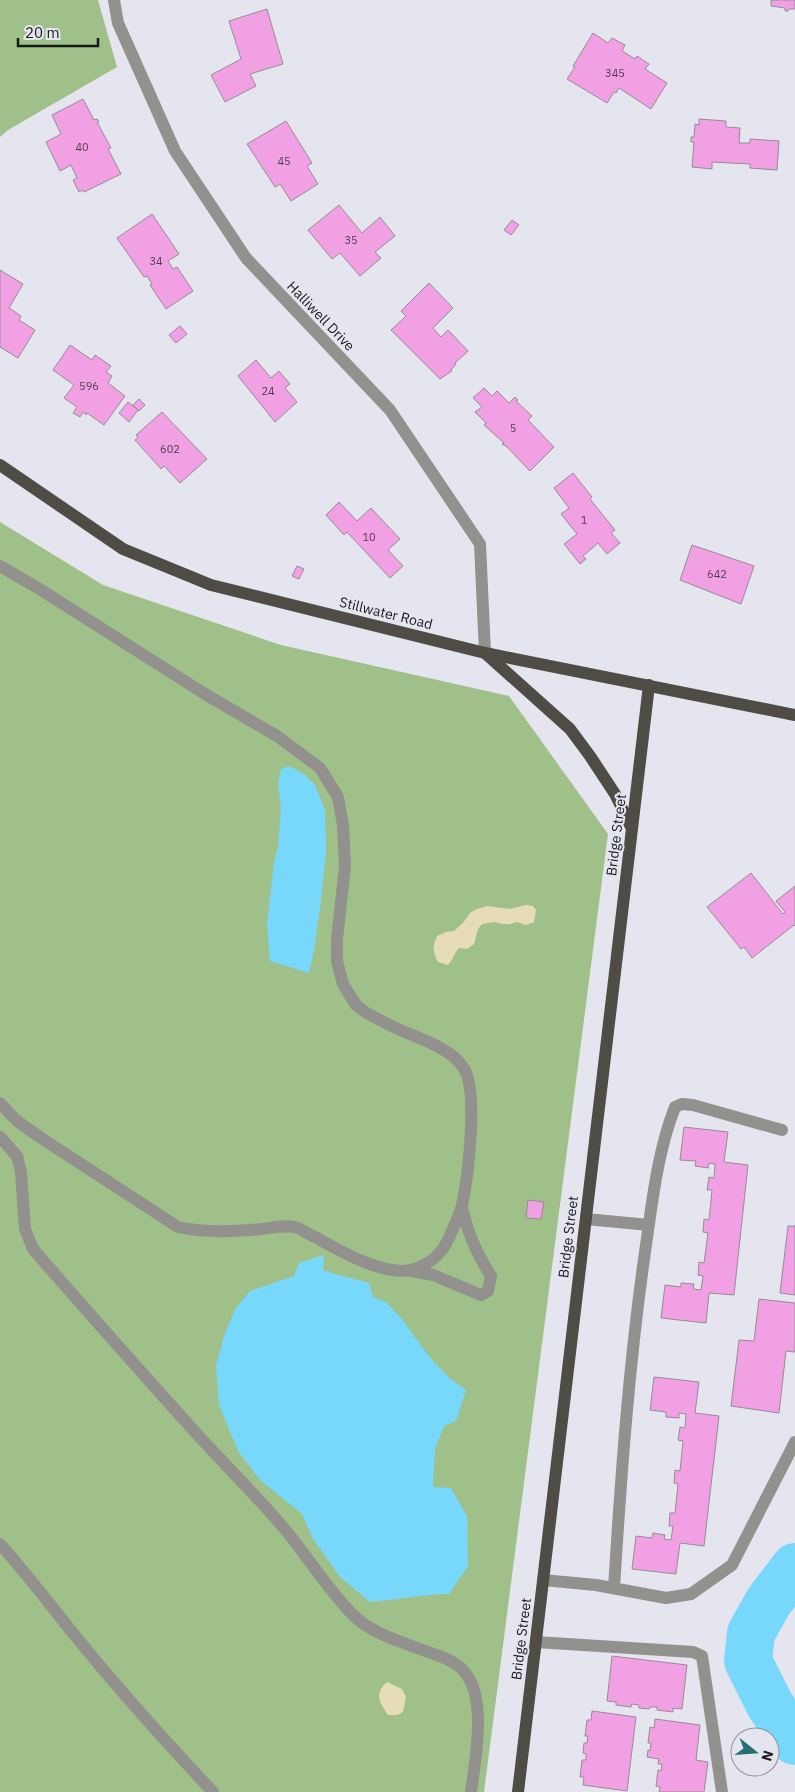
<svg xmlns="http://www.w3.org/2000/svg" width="795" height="1792" font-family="'IBM Plex Sans',sans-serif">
  <rect width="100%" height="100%" fill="#e5e5ef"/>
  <path fill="#a0c089" d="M 0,0 L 98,0 L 117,67 L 8,130 L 0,137 Z
    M 0,522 L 103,585 L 281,645 L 509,696 L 608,834 L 484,1792 L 0,1792 Z"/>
  <path fill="#e6ddb8" d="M 526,905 L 533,906 L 536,910 L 534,922 L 526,925 L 517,922 L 510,924 L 502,924 L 495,922 L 482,924 L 478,929 L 474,944 L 467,949 L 459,948 C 454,953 453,960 448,965 L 438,962 C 433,952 432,947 437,936 L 446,932 L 454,931 L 463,923 L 470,913 L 477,909 L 487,906 L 510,909 Z
    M 387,1682 L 402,1689 L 406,1697 L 403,1712 L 397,1715 L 388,1715 C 379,1702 374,1694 387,1682 Z"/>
  <path fill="#77d8fb" d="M 289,766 L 304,774 L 315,785 L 325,810 L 326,851 L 321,900 L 314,950 L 309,973 L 270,961 L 267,924 L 274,862 L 278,848 L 281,807 L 278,784 L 281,769 Z
    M 324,1255 L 323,1270 C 338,1276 353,1278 369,1283 L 373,1297 L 386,1302 L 401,1318 L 428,1355 L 449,1378 L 466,1390 L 456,1421 L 444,1426 L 435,1449 L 433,1487 L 451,1488 L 467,1516 L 468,1566 L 449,1594 C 423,1594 397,1600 370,1602 L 340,1577 L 313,1539 L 302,1514 L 260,1480 L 238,1451 L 219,1405 L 216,1366 L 225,1333 L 236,1308 L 250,1291 L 294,1276 L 299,1263 Z"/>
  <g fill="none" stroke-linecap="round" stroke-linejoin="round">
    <path stroke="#77d8fb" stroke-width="48" d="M 795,1567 L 769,1601 L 751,1633 L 748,1661 L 770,1705 L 795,1741"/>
  </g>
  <path fill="#f2a0e4" stroke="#958c93" d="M 771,0 L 795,0 L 795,9 L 789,9 L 788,11 L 785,11 L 785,8 L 771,6 Z
    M 267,9 L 283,64 L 250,74 L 256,86 L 225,102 L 211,75 L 241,59 L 229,21 Z
    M 593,33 L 608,43 L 612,38 L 625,45 L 622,51 L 635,59 L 637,56 L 649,64 L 645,69 L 667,83 L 651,109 L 619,88 L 616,93 L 614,92 L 607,103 L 567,79 L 575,67 L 573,66 Z
    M 83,99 L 94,120 L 97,119 L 99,122 L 97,122 L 111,148 L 108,149 L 121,174 L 84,192 L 83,190 L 79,192 L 73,180 L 77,178 L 71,165 L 60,171 L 46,142 L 61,134 L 52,115 Z
    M 699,119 L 726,121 L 726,127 L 740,128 L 739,143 L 750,143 L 750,139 L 779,141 L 777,170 L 750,168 L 750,164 L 712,162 L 712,169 L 692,167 L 694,142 L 691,142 L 691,137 L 694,137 L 695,124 L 699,125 Z
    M 286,121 L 312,163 L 307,166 L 318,184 L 291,201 L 280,184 L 275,187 L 247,144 Z
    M 339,205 L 362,233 L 380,217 L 395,236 L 375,252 L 381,258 L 360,276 L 340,253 L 332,259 L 308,230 Z
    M 152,214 L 179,254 L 168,261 L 173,269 L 177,267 L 193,291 L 166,309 L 150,285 L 152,284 L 147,276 L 144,277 L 117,238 Z
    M 512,220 L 519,225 L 511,235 L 504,230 Z
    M 0,270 L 23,284 L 9,308 L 21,316 L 19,320 L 35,330 L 18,358 L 0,347 Z
    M 429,283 L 453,308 L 433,328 L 441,337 L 448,330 L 468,351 L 455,363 L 456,364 L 451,370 L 452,371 L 440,379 L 391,330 L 406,316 L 401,311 Z
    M 180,326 L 187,334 L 176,343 L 169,335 Z
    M 70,345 L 92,360 L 95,355 L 111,366 L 106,372 L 112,376 L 108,383 L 125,396 L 104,425 L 87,413 L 86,415 L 83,412 L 80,417 L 73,413 L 77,407 L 64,398 L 74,385 L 53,370 Z
    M 256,360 L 271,378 L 279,371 L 290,384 L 285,388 L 297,402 L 275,422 L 238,376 Z
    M 484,388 L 492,396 L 497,391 L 509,403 L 515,397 L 518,400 L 516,401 L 532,416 L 528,420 L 554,447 L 530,471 L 507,447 L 502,444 L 504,443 L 484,425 L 486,423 L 475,412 L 482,407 L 473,398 Z
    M 139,399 L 145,405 L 139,411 L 133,405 Z
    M 128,402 L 138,410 L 129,422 L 119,413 Z
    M 162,412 L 207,459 L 180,483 L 164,466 L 161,469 L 135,440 L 138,437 L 136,435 Z
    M 573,473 L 592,497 L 590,499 L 615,530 L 611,533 L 620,543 L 607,554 L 598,543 L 583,556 L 586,559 L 580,564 L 564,544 L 577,534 L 561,514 L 569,508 L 554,488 Z
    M 339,502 L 357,521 L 371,508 L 400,539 L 388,550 L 403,566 L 390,578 L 347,532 L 344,535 L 326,515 Z
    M 692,545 L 754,566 L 741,604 L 680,580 Z
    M 297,566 L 304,569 L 299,579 L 292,576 Z
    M 751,873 L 783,914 L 785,912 L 776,901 L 795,886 L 795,926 L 794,925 L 752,958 L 744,947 L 741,949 L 707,907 Z
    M 684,1127 L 728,1132 L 724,1162 L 748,1165 L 734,1295 L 709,1293 L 706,1323 L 661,1318 L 665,1285 L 681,1287 L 681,1283 L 694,1284 L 693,1289 L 701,1290 L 703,1276 L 698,1275 L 699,1262 L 704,1263 L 708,1233 L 703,1232 L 704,1219 L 709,1220 L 712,1190 L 707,1190 L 709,1177 L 714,1178 L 715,1164 L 709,1163 L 708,1168 L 695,1166 L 696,1161 L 680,1160 Z
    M 528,1200 L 544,1202 L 541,1219 L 526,1218 Z
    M 788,1226 L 795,1226 L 795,1295 L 780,1293 Z
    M 759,1299 L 795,1303 L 795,1352 L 786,1351 L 779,1413 L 731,1406 L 739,1340 L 754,1341 Z
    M 654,1377 L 699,1382 L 695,1413 L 719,1416 L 704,1546 L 680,1543 L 676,1574 L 632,1569 L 636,1536 L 652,1538 L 653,1533 L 665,1535 L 664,1539 L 671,1540 L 673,1526 L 669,1526 L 670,1513 L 675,1513 L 678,1484 L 674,1483 L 675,1470 L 680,1471 L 683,1441 L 678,1440 L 680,1427 L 685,1428 L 686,1414 L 679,1413 L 679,1418 L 666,1417 L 666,1412 L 650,1410 Z
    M 612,1656 L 687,1665 L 682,1709 L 673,1708 L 673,1712 L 657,1710 L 657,1707 L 650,1707 L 649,1709 L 639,1708 L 639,1705 L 632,1704 L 631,1707 L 616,1705 L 616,1702 L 607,1701 Z
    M 592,1711 L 636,1717 L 627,1791 L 583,1785 L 584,1777 L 580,1777 L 582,1760 L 586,1760 L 586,1754 L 583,1753 L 584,1743 L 587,1743 L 588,1736 L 585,1736 L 587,1720 L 591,1720 Z
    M 655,1719 L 700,1725 L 696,1760 L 708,1762 L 704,1792 L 659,1792 L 660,1787 L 656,1786 L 658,1770 L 661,1771 L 662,1764 L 658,1764 L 659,1759 L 647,1757 L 648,1750 L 650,1751 L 651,1743 L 648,1743 L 650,1727 L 654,1728 Z"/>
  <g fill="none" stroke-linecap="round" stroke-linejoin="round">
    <path stroke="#92918d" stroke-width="12" d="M 114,0 L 118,23 L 175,151 L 246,258 L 390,410 L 480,544 L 485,653
      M 0,566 L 38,588 L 205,694 L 277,736 L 320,768 L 338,797 L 343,825 L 345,866 L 337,939 L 337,961 L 343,984 L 356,1005 L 365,1012 C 376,1018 387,1024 398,1029 C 418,1038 451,1048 463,1067 C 479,1089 468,1178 462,1205 C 460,1214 447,1244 442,1250 C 434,1260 423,1267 411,1270 C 382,1276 339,1250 315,1237 C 310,1235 304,1231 298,1228 C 286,1224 274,1228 261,1229 C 233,1232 205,1233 178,1227 L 41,1138 L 17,1121 L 0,1103
      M 0,1137 L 17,1156 L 21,1172 L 25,1229 L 33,1249 C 87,1311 141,1372 196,1433 C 226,1466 259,1498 288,1533 C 309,1559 327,1588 351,1613 C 372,1635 403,1642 431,1653 C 444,1658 458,1662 466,1674 C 487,1701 475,1760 471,1792
      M 586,1219 L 649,1225
      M 412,1271 L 433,1275 L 481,1295 L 488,1291 L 491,1276 C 476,1252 468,1234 462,1207
      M 0,1544 C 27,1574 51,1606 77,1638 C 120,1691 166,1742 213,1792
      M 543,1580 L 596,1585 L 666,1598 L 691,1594 L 732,1565 L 795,1442
      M 614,1588 C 621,1476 629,1363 645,1252 C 652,1204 657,1153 675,1107 L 682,1104 L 693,1105 L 782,1130
      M 536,1642 L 693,1652 L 702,1656 L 722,1792"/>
    <path stroke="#4e4c45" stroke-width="12" d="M 0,465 L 123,549 L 211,585 L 485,653 L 795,715
      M 485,653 L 570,729 L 590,756 L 615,794 L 632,829
      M 518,1792 L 649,685"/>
  </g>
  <g text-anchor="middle" stroke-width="4" stroke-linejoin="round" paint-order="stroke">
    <g font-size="11" fill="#4f3b4f">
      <text x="615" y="77">345</text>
      <text x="82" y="151">40</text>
      <text x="284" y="165">45</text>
      <text x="351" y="244">35</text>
      <text x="156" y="265">34</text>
      <text x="89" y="390">596</text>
      <text x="268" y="395">24</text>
      <text x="513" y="432">5</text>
      <text x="170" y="453">602</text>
      <text x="584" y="524">1</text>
      <text x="369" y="541">10</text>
      <text x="717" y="578">642</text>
    </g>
    <g font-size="14" fill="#19191d" stroke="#e5e5ef">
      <text transform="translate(321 316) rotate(46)" y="5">Halliwell Drive</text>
      <text transform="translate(386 613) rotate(14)" y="5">Stillwater Road</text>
      <text transform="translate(616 835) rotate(-83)" y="5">Bridge Street</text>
      <text transform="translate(568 1237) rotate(-83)" y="5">Bridge Street</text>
      <text transform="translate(521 1639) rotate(-83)" y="5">Bridge Street</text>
    </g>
  </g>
  <g transform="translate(755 1752) rotate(107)"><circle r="24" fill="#e5e5ef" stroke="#93939b"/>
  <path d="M0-4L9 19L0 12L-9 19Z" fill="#236f72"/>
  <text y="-8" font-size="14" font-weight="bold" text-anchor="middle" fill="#19191d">N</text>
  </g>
  <path d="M18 38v8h80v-8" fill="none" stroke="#19191d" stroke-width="2.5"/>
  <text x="25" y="38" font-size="15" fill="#19191d" stroke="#e5e5ef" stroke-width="4" paint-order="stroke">20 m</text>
</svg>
